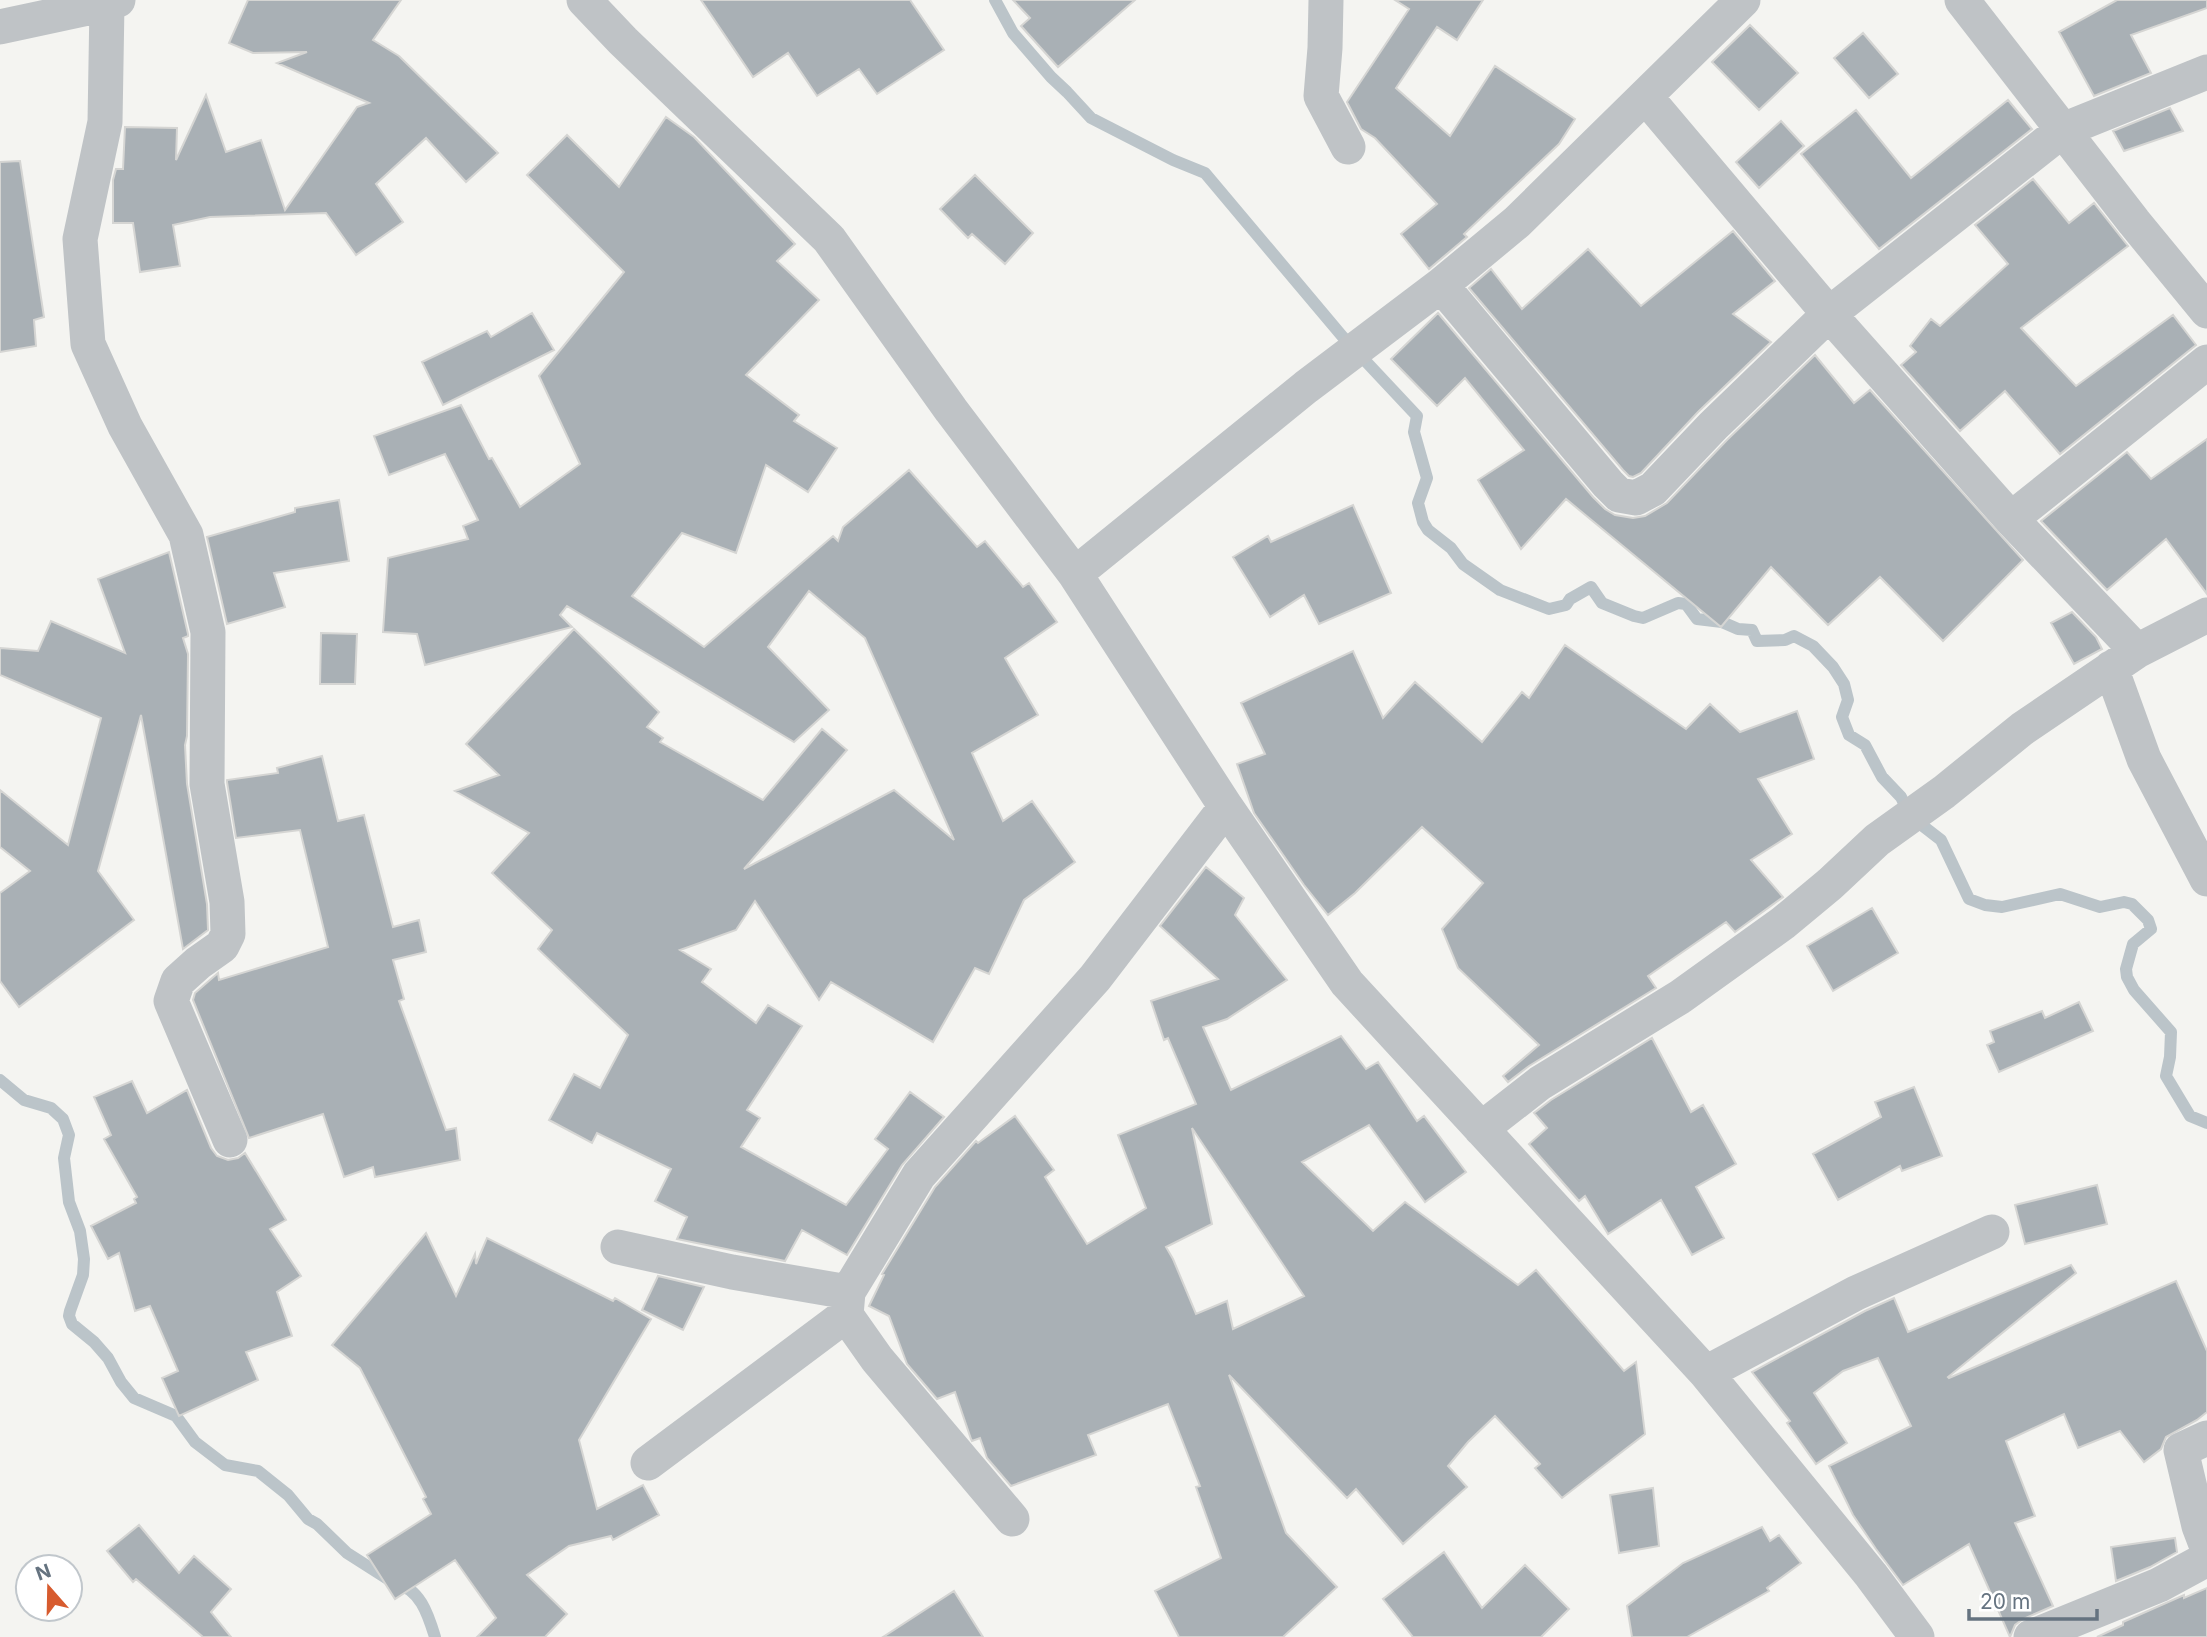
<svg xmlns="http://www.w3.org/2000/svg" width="2207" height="1637" font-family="Inter,sans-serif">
  <rect width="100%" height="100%" fill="#f4f4f1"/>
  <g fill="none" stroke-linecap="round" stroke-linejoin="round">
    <path stroke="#bbc4c9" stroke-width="12" d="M 995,0 L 1013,33 L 1051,77 L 1067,92 L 1091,118 L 1173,160 L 1205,173 L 1342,336 L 1417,416 L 1414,432 L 1427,478 L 1418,503 L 1423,522 L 1428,530 L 1451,548 L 1463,564 L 1500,590 L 1549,609 L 1566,605 L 1570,599 L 1591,587 L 1602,603 L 1634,616 L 1643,618 L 1678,603 L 1686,604 L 1697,619 L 1722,622 L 1738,629 L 1752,630 L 1757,641 L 1785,640 L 1794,636 L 1813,646 L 1833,667 L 1844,684 L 1848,700 L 1842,717 L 1849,735 L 1865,745 L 1882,777 L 1901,797 L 1910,816 L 1941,840 L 1969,899 L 1985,905 L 2002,907 L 2060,894 L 2100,907 L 2124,902 L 2132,904 L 2148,920 L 2151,929 L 2133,944 L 2126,969 L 2127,977 L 2134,990 L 2171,1032 L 2170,1057 L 2166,1076 L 2190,1116 L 2207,1123
      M 0,1080 L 24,1100 L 51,1108 L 63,1119 L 69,1135 L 64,1158 L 69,1202 L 80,1231 L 84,1259 L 83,1275 L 70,1311 L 69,1316 L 72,1324 L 94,1342 L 108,1358 L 121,1382 L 134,1398 L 176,1416 L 195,1442 L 225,1465 L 258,1471 L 288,1495 L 308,1519 L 317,1524 L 347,1553 L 394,1583 C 420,1588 428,1614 435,1637"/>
  </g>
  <path fill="#a9b0b5" stroke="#d5d5d3" stroke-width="2" fill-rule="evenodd" d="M 248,0 L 401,0 L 373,40 L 399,56 L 498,153 L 466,182 L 426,138 L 376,184 L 403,222 L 356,255 L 326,213 L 210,217 L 173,225 L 180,266 L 140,272 L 133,223 L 113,223 L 113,180 L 116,169 L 123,169 L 125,127 L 177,128 L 176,160 L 206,95 L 226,152 L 261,140 L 285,210 L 357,107 L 369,103 L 277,63 L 307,52 L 253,53 L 229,43 Z
    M 701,0 L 910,0 L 944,50 L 877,94 L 859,69 L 817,96 L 788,53 L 753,77 Z
    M 1013,0 L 1135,0 L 1058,67 L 1021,26 L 1030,18 Z
    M 1395,0 L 1483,0 L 1457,40 L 1437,27 L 1396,88 L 1450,136 L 1495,66 L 1575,119 L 1559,144 L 1464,234 L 1467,237 L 1429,269 L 1401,234 L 1437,204 L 1375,138 L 1361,129 L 1347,102 L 1409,9 Z
    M 2117,0 L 2207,0 L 2207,8 L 2131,35 L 2151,73 L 2094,96 L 2059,32 Z
    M 1750,25 L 1798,73 L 1759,110 L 1712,62 Z
    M 1863,33 L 1898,74 L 1869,98 L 1834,58 Z
    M 2008,100 L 2032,129 L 1879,249 L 1801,154 L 1856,110 L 1911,178 Z
    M 2170,108 L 2183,131 L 2124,151 L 2113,131 Z
    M 666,117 L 694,137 L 795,244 L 777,261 L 819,300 L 746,375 L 799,415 L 794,421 L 837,448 L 808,492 L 766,465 L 736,553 L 682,533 L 632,596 L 704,647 L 833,536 L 838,541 L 843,527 L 909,470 L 977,547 L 985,541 L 1023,587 L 1029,583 L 1057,622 L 1005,658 L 1038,715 L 972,753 L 1003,821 L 1032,801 L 1075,862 L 1024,900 L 989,974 L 975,968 L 933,1042 L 831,982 L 819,1000 L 755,901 L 736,930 L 680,950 L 711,969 L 702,982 L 756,1023 L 768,1005 L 802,1026 L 747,1110 L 760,1118 L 741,1147 L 846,1205 L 888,1149 L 875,1139 L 910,1092 L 944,1117 L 902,1165 L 847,1255 L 802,1230 L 785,1261 L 677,1239 L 687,1217 L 655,1201 L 671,1169 L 597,1133 L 592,1143 L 549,1120 L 574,1074 L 600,1088 L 628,1035 L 538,949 L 552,930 L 492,873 L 529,833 L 455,791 L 499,775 L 466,744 L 574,629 L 659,712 L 647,727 L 663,738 L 660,742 L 763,800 L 822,729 L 847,750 L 744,869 L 894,790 L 954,840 L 865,638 L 809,591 L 768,647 L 829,710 L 794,742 L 567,606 L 560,615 L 572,627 L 425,665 L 417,634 L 383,632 L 388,558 L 468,539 L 463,526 L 478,520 L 445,454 L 389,475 L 374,436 L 461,405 L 489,459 L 492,458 L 520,507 L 580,464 L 539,376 L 624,272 L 527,175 L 567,135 L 619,187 Z
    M 1781,121 L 1804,146 L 1759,188 L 1736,162 Z
    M 20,161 L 44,317 L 34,320 L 36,346 L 0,352 L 0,162 Z
    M 975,175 L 1033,233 L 1005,264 L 972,234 L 968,238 L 940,209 Z
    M 2033,179 L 2069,223 L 2094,203 L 2128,246 L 2021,328 L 2076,386 L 2173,315 L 2196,345 L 2060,454 L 2005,391 L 1960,431 L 1901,365 L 1916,352 L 1910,346 L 1931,319 L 1940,326 L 2008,264 L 1975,225 Z
    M 1733,231 L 1775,281 L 1733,314 L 1771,342 L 1698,412 L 1641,473 L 1633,477 L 1629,476 L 1623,470 L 1469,288 L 1491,269 L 1522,309 L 1588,249 L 1641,306 Z
    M 532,313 L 554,350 L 443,405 L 422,362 L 487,331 L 491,337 Z
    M 1438,313 L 1593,497 L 1605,509 L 1615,515 L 1633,518 L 1645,516 L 1667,503 L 1727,440 L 1815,355 L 1854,403 L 1870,390 L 2023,560 L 1943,641 L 1880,577 L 1828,625 L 1771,567 L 1721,627 L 1566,499 L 1521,549 L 1478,480 L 1524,450 L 1465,378 L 1437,406 L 1391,359 Z
    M 2207,439 L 2207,594 L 2166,539 L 2107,590 L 2041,521 L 2127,452 L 2151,479 Z
    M 339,500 L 349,561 L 274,573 L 285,607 L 227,624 L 207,537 L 295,512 L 295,508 Z
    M 1353,505 L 1391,593 L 1319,624 L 1304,595 L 1270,617 L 1233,557 L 1268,536 L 1271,542 Z
    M 169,552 L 188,634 L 188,636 L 183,638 L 188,654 L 187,736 L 185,745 L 187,784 L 207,904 L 208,930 L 183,949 L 141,715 L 98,871 L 134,920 L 19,1007 L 0,981 L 0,893 L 30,871 L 0,847 L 0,790 L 68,845 L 101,718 L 0,675 L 0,648 L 38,651 L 51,621 L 125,653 L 98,579 Z
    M 2072,612 L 2096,637 L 2102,649 L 2074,664 L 2051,623 Z
    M 321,633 L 357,634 L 355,684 L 320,684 Z
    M 1565,645 L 1686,729 L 1710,704 L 1740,732 L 1797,711 L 1814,759 L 1758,779 L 1792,834 L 1751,860 L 1783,897 L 1735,932 L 1726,922 L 1648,976 L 1656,988 L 1529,1066 L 1508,1082 L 1503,1076 L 1539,1045 L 1458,968 L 1442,929 L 1483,883 L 1422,827 L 1355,893 L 1328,915 L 1304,885 L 1254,813 L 1237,764 L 1265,754 L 1241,703 L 1353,651 L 1383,718 L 1415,682 L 1482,742 L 1522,692 L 1529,698 Z
    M 322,756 L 338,821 L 364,815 L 393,927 L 419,920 L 426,952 L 393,960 L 404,999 L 399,1001 L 446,1130 L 456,1128 L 460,1160 L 375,1177 L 373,1167 L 344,1177 L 323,1114 L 249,1138 L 193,1000 L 195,993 L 218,973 L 219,980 L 328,947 L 300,830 L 236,838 L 227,782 L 227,780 L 278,773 L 277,768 Z
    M 1206,867 L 1244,898 L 1235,915 L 1287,980 L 1227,1019 L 1203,1027 L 1231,1090 L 1341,1036 L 1366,1069 L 1378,1062 L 1417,1121 L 1424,1116 L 1466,1172 L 1425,1202 L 1369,1125 L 1302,1162 L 1373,1231 L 1405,1202 L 1518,1285 L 1536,1270 L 1624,1371 L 1636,1362 L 1645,1434 L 1562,1498 L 1535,1468 L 1540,1464 L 1495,1416 L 1468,1442 L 1448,1466 L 1467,1487 L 1403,1544 L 1356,1489 L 1347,1498 L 1229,1375 L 1286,1533 L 1337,1587 L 1283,1637 L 1179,1637 L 1155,1591 L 1221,1558 L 1196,1487 L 1200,1486 L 1168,1404 L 1088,1435 L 1096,1455 L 1011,1486 L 987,1458 L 980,1438 L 972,1441 L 971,1439 L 955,1392 L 937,1399 L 907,1364 L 889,1316 L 869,1306 L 884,1275 L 882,1274 L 935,1187 L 976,1141 L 978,1143 L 1015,1116 L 1054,1170 L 1045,1177 L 1087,1244 L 1146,1208 L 1118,1135 L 1196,1104 L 1168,1038 L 1164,1040 L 1151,1001 L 1218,979 L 1160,926 ZM 1192,1128 L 1304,1296 L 1233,1329 L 1227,1301 L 1196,1314 L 1173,1259 L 1166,1247 L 1212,1224 Z
    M 1872,908 L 1898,953 L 1833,991 L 1807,946 Z
    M 2079,1002 L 2093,1031 L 1999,1072 L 1987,1045 L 1994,1042 L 1990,1031 L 2042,1011 L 2045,1018 Z
    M 1652,1038 L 1691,1112 L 1703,1105 L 1736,1164 L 1696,1187 L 1724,1238 L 1692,1255 L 1661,1200 L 1608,1234 L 1585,1196 L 1579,1201 L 1529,1144 L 1547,1128 L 1534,1113 L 1551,1100 Z
    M 132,1081 L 147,1113 L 187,1090 L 211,1148 L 217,1156 L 228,1160 L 238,1158 L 245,1153 L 286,1220 L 270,1229 L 301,1276 L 277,1292 L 292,1336 L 246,1352 L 258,1380 L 179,1416 L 162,1378 L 178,1371 L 150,1306 L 135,1311 L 119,1253 L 108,1259 L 91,1226 L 136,1203 L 134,1199 L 137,1197 L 104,1139 L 111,1135 L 94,1097 Z
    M 1914,1087 L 1942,1156 L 1902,1171 L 1900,1166 L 1838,1200 L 1813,1154 L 1881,1117 L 1875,1102 Z
    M 2097,1185 L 2107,1224 L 2025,1244 L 2015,1205 Z
    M 426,1233 L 456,1296 L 475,1254 L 476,1264 L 487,1238 L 613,1301 L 615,1298 L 651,1319 L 579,1440 L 597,1509 L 643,1485 L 659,1515 L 613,1540 L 611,1536 L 569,1546 L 527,1575 L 567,1614 L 545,1637 L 477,1637 L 496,1618 L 455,1560 L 395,1599 L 367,1555 L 431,1514 L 423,1499 L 426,1497 L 360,1368 L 332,1345 Z
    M 2071,1265 L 2076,1273 L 1948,1377 L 1949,1378 L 2176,1281 L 2207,1351 L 2207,1412 L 2197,1420 L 2166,1437 L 2161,1449 L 2144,1462 L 2120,1431 L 2078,1448 L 2064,1414 L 2006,1441 L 2035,1516 L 2015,1523 L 2053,1606 L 2023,1619 L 2015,1625 L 2010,1637 L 1969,1544 L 1903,1585 L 1876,1549 L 1853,1515 L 1829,1466 L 1911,1426 L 1878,1358 L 1843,1371 L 1814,1393 L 1847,1443 L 1816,1464 L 1787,1423 L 1790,1421 L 1752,1372 L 1865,1311 L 1894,1298 L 1908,1332 Z
    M 658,1276 L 704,1287 L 683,1330 L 642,1310 Z
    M 1653,1488 L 1659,1546 L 1619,1553 L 1610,1495 Z
    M 139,1525 L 179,1573 L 194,1556 L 231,1589 L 211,1612 L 231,1637 L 203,1637 L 136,1579 L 133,1582 L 107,1551 Z
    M 1762,1527 L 1770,1541 L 1779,1535 L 1801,1563 L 1767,1588 L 1769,1591 L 1687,1637 L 1632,1637 L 1627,1606 L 1683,1563 Z
    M 2175,1538 L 2177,1552 L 2150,1567 L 2116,1581 L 2111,1547 Z
    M 1444,1552 L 1482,1608 L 1525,1565 L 1569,1609 L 1541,1637 L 1413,1637 L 1383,1599 Z
    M 2207,1588 L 2207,1637 L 2097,1637 L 2123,1625 L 2123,1622 L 2184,1595 L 2184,1598 Z
    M 954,1591 L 983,1637 L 883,1637 Z"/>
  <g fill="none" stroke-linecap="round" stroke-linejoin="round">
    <path stroke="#bfc3c6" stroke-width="35" d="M 584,0 L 623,41 L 829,239 L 951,410 L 1075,574 L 1226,807 L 1347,983 L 1706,1373 L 1871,1575 L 1917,1637
      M 1326,0 L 1325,48 L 1321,96 L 1348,147
      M 1962,0 L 2134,222 L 2207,311
      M 107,4 L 105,122 L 80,239 L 88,344 L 125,426 L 186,535 L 208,632 L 207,784 L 227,902 L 228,934 L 222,946 L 198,963 L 178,981 L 171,1001 L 230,1140
      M 0,27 L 107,4 L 118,0
      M 1645,96 L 1829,314 L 2011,519 L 2137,651
      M 1441,285 L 1608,484 L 1619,495 L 1636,498 L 1653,489 L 1713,426 L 1829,314 L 2063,130 L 2207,72
      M 2011,519 L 2207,362
      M 1075,574 L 1306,387 L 1441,285 L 1517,222 L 1743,0
      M 2111,668 L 2144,759 L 2207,879
      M 1481,1129 L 1540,1083 L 1680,997 L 1783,923 L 1830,884 L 1877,840 L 1944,792 L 2022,729 L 2137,651 L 2207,615
      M 618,1247 L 732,1272 L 848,1292 L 846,1315 L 877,1359 L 1012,1519
      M 848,1292 L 919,1175 L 1095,978 L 1226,807
      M 1706,1373 L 1856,1293 L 1992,1232
      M 2207,1438 L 2181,1450 L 2199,1526 L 2207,1547
      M 648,1463 L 846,1315
      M 2031,1637 L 2159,1585 L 2207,1559"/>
  </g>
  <g transform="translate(49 1588) rotate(340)"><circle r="33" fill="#ffffff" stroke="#c1c7cc" stroke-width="2"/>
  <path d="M0-5L12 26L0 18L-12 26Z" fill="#d75b2e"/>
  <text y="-10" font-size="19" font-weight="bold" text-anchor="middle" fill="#657380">N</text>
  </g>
  <path d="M1969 1609v10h128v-10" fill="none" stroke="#657380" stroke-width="3.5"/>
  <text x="1980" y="1609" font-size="21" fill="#657380" stroke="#ffffff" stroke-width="5" paint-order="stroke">20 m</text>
</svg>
